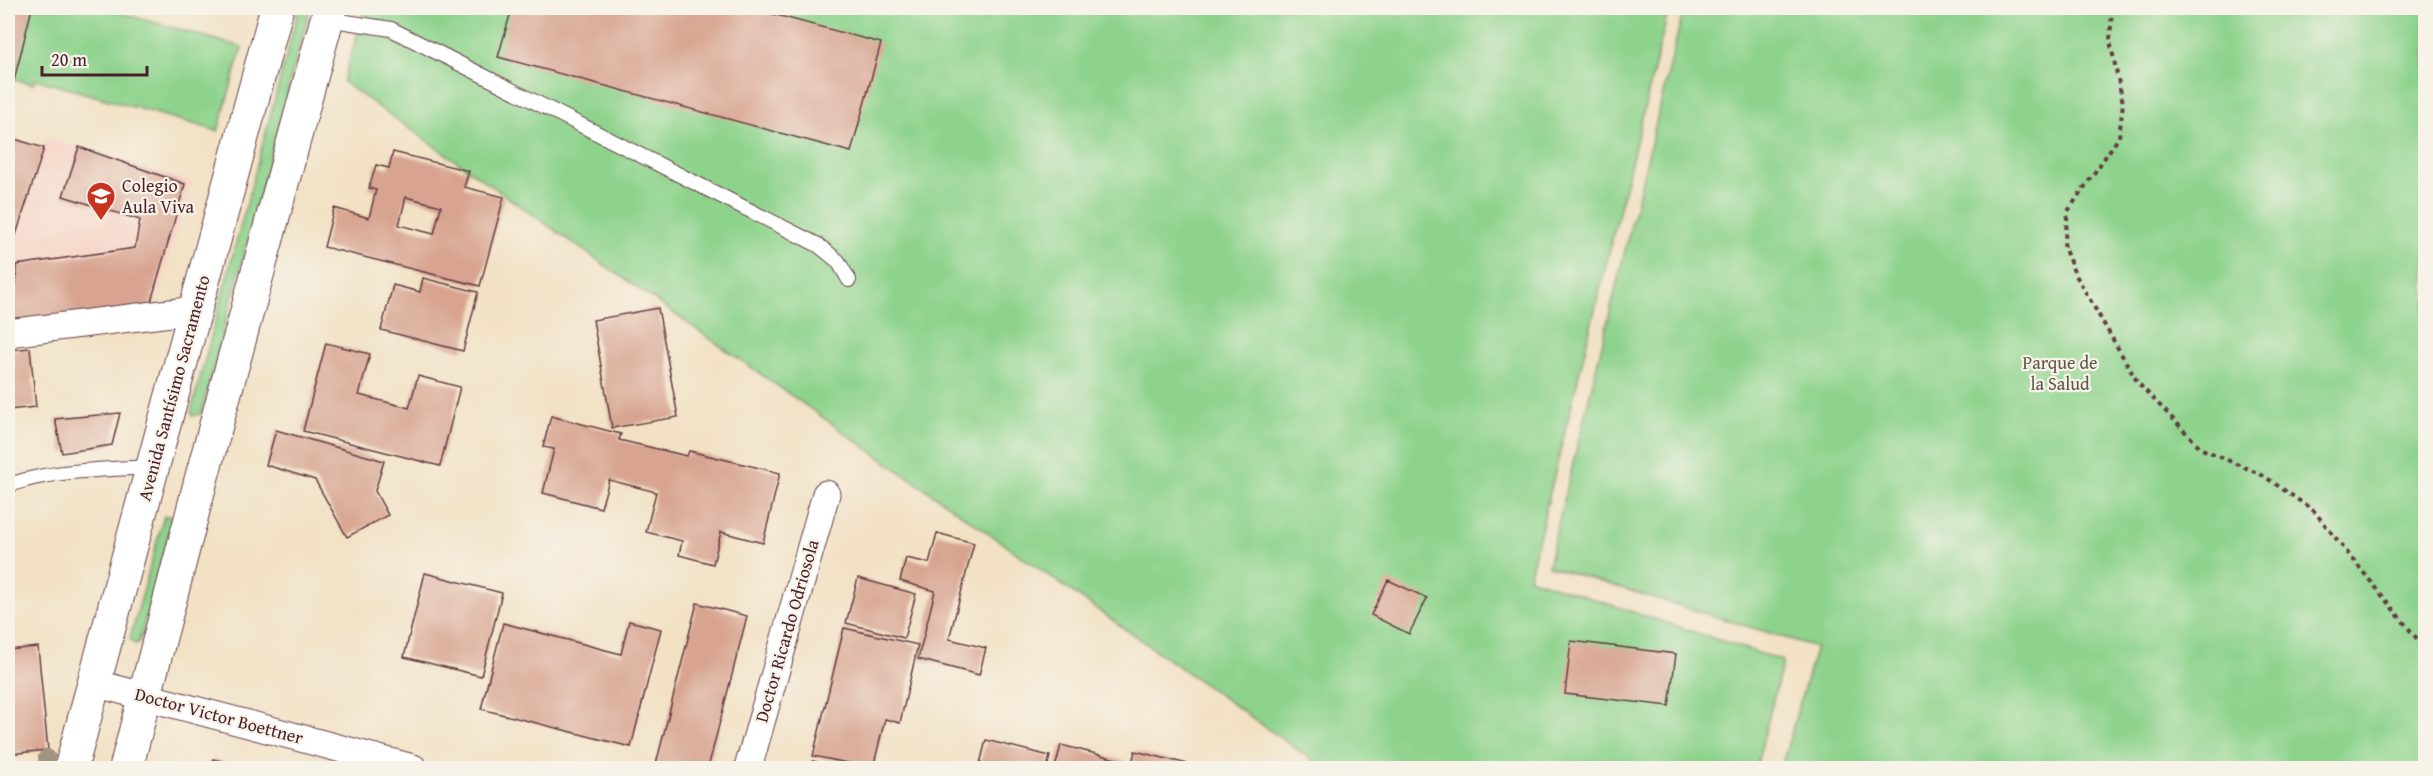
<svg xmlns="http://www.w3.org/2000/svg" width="2433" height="776" font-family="'Gentium Book Plus',serif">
  <rect width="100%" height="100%" fill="#f7f3e8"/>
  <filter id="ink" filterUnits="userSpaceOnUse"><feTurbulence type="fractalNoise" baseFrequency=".0167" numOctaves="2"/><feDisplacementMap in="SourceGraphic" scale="12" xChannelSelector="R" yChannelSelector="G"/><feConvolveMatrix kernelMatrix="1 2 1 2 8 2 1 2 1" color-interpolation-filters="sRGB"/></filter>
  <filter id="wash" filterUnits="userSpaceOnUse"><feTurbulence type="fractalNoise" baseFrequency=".008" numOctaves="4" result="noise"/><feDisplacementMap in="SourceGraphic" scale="24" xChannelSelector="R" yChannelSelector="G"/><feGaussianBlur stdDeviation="1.35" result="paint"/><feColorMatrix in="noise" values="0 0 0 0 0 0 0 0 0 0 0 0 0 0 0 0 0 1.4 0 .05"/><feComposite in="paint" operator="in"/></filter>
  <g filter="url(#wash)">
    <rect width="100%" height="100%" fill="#f2e1c4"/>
    <path fill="#f6d2c4" d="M 47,138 L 192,181 L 154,309 L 12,316 L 10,261 Z"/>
    <path fill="#8dd38c" stroke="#6c795c" stroke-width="1.5" d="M 8,8 L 103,8 L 242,47 L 218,131 L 35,79 L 33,84 L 8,77 Z
      M 299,8 L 310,8 L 201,414 L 193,416 L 191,412 Z
      M 365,8 L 1669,8 L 1529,578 L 1783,661 L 1756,768 L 1324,768 L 343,82 Z
      M 1684,8 L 2425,8 L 2425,768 L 1781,768 L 1816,647 L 1548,566 Z
      M 164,516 L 170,516 L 172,522 L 139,642 L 135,644 L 130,639 Z"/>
    <g id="blocks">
      <path fill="#d8a491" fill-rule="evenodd" d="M 8,8 L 32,8 L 12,89 L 8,88 Z
        M 512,8 L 750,8 L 881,43 L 851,152 L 498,57 Z
        M 8,137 L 44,148 L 15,238 L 8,236 Z
        M 79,147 L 185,184 L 148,312 L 8,329 L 8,283 L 16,283 L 16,265 L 135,248 L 140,220 L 63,196 Z
        M 393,152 L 469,171 L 464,187 L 504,197 L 480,286 L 324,247 L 334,208 L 369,218 L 376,190 L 369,188 L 376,165 L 389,168 ZM 406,197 L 441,206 L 434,234 L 399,225 Z
        M 423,278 L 478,292 L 463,351 L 381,330 L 393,285 L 420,292 Z
        M 658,308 L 678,417 L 612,428 L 593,320 Z
        M 326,343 L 370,354 L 359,395 L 409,408 L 418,376 L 460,387 L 440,466 L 303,431 Z
        M 30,348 L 36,407 L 8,410 L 8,350 Z
        M 120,413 L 112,445 L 62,453 L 55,419 Z
        M 551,416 L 621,434 L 619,440 L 687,456 L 689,451 L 780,473 L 763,543 L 721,532 L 713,564 L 679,555 L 682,541 L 646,532 L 656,492 L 609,480 L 601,508 L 543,493 L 554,449 L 543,447 Z
        M 276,430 L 384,461 L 375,491 L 388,515 L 347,537 L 315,480 L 266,465 Z
        M 937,533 L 974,543 L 949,639 L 986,648 L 979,675 L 918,659 L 935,591 L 900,581 L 906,558 L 929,563 Z
        M 425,573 L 502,593 L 481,676 L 404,657 Z
        M 858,578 L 916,594 L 904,638 L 846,623 Z
        M 1388,580 L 1427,598 L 1409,634 L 1371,615 Z
        M 697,603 L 747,616 L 708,768 L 655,768 Z
        M 629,621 L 661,629 L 631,747 L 481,709 L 503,623 L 621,654 Z
        M 844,628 L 918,645 L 900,723 L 885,719 L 873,768 L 813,756 Z
        M 1571,641 L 1676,654 L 1669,706 L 1565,694 Z
        M 38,647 L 48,750 L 8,754 L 8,650 Z
        M 986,740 L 1050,756 L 1047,768 L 979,768 Z
        M 1061,745 L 1128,762 L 1126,768 L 1055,768 Z
        M 1135,751 L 1204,768 L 1131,768 Z
        M 213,759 L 248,768 L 210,768 Z
        M 813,761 L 838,768 L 811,768 Z"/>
    </g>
  </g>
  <g filter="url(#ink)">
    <use href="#blocks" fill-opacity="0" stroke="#633c42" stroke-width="1.5"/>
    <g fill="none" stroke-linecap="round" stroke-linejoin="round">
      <g stroke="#633c42" stroke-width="16">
        <path id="lane" d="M 327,19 L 391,29 L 818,245 L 838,261 L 849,280
          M 8,486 C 45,470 111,469 153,467"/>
      </g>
      <g stroke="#633c42" stroke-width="29">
        <path id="street" d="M 8,333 L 195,310
          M 94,683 L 413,768
          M 748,768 L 826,494"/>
      </g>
      <g stroke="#633c42" stroke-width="35">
        <path id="primary" d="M 71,768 L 277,8
          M 126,768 L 201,480 L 330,8"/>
      </g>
      <path stroke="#633c42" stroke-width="4" stroke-dasharray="4.5 4.5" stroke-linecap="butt" d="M 2112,8 L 2110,41 L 2123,103 L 2119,137 L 2068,211 L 2064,247 L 2074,272 L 2138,383 L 2202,449 L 2264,476 L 2314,511 L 2426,650"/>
      <use href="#lane" stroke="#fff" stroke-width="14"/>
      <use href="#street" stroke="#fff" stroke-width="27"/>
      <use href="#primary" stroke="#fff" stroke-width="33"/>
    </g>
    <circle fill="#a19480" cx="47" cy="758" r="9"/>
  </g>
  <defs>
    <g id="school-pin" transform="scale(1.5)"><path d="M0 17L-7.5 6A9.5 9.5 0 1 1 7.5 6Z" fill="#c8321e" stroke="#f7f3e8"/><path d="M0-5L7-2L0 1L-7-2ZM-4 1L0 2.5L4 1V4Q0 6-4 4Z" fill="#fff"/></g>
  </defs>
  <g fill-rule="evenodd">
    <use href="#school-pin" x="101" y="196"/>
  </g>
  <g text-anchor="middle" stroke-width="4.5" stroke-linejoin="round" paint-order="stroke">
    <g font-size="18" fill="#4a1f2b" stroke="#f7f3e8" text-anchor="start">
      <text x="122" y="192">Colegio<tspan x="122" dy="21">Aula Viva</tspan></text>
    </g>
    <g font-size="18" fill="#5e5548" stroke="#f7f3e8">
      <text x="2060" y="369">Parque de<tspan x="2060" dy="21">la Salud</tspan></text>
    </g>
    <g font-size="18" fill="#4a1f2b" stroke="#f7f3e8">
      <text transform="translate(174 388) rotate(-75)" y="6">Avenida Santísimo Sacramento</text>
      <text transform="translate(787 631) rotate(-74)" y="6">Doctor Ricardo Odriosola</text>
      <text transform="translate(219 716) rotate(15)" y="6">Doctor Victor Boettner</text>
    </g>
  </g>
  <rect width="2433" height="776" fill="none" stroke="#f7f3e8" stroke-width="30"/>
  <path d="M42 66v9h105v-9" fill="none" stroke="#4a1f2b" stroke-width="3"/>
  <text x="51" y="66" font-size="18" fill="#4a1f2b" stroke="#f7f3e8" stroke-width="4.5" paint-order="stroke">20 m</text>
</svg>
